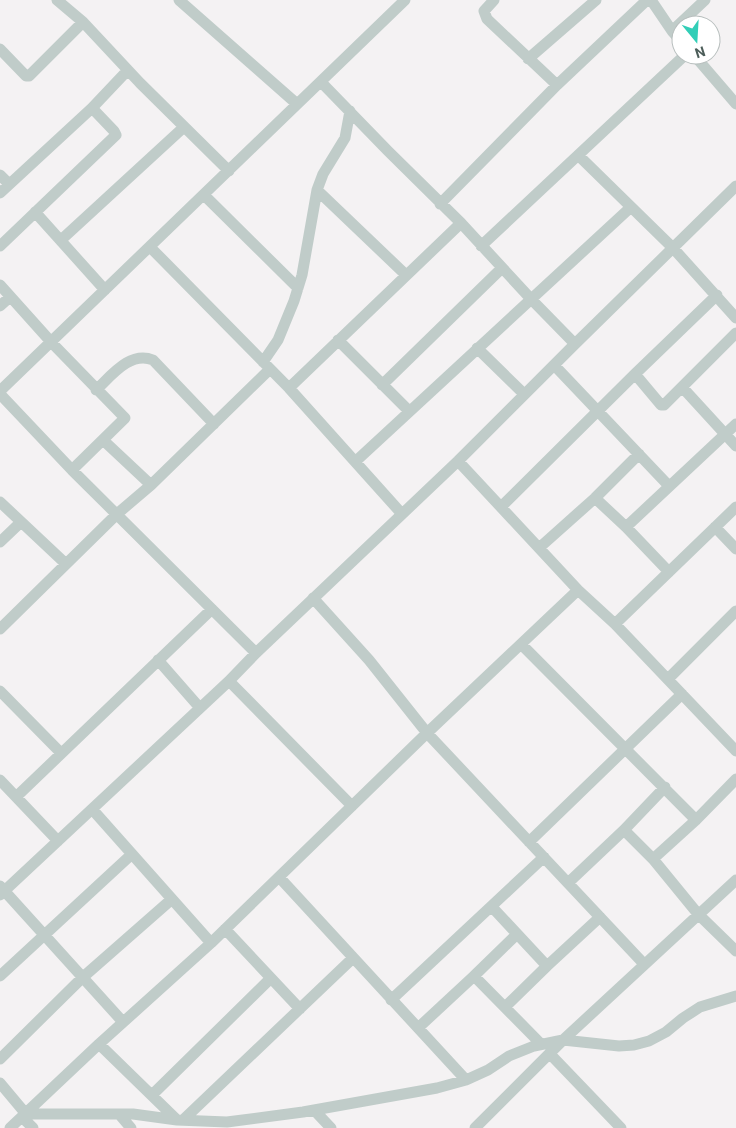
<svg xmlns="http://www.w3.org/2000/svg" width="736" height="1128" font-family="Roboto,sans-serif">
  <rect width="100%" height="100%" fill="#f4f2f3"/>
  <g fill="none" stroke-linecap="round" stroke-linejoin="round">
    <path stroke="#c0ccc9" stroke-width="11" d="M 57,0 L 83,22 L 140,83 L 229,171
      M 179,0 L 297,104
      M 494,0 L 484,11 L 487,19 L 557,85
      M 651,0 L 672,31 L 681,41
      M 672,31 L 705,0
      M 0,49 L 26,76 L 29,76 L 83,22
      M 694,55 L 736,104
      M 528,59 L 596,0
      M 321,82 L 388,151 L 461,223 L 531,299 L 575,344
      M 578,155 L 673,248 L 736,318
      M 0,175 L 9,184
      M 317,190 L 406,275
      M 0,193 L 92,108 L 127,71
      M 204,195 L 298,288
      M 440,204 L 557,85 L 647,0
      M 35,212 L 105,290
      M 61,240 L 184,127
      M 0,246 L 116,135 L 114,131 L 92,108
      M 481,246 L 685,55
      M 150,247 L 289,388 L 402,514
      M 0,285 L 52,343 L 125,418 L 72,470
      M 0,306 L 10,297
      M 338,340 L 409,411
      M 477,348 L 524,394
      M 263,362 L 278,340 L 294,301 L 302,275 L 317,190 L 323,174 L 345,138 L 350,111
      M 554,365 L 669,486
      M 635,374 L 661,405 L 664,405 L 736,333
      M 382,385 L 502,268
      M 682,387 L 736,446
      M 289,388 L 461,223
      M 96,390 C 112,375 130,351 153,360 L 214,424
      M 0,391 L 405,0
      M 0,394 L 72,470 L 256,653
      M 103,440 L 151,485
      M 356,461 L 631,207
      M 458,461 L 578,590 L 615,624 L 736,751
      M 595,498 L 626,527 L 669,572
      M 0,502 L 66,564
      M 501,507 L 635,374 L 717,295
      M 626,527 L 736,424
      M 715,527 L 736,549
      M 0,542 L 21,522
      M 539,548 L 595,498 L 639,454
      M 313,598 L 369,660 L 427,733 L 644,964
      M 615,624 L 736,507
      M 0,629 L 117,514 L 151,485 L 270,369
      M 521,644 L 696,820
      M 158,660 L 200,708
      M 668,679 L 736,611
      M 229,681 L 352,806
      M 0,691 L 61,753
      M 0,780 L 58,841
      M 16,797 L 212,609
      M 92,809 L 211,943
      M 624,830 L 653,859 L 698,914 L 736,951
      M 529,842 L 682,694
      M 653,859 L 696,820 L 736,779
      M 279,877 L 466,1080
      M 568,883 L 624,830 L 665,787
      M 0,886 L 123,1022
      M 0,895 L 229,681 L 256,653 L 458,461 L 575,344 L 736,186
      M 492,907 L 547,966
      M 225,929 L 300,1009
      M 0,976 L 132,854
      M 474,976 L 541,1044
      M 391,1000 L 544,857
      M 505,1007 L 547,966 L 600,917
      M 418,1028 L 474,976 L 517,934
      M 99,1044 L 177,1120
      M 550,1054 L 621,1128
      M 0,1059 L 82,978 L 172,899
      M 0,1083 L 26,1114
      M 152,1095 L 271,978
      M 314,1110 L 331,1128
      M 26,1114 L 133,1114 L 177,1120 L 227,1122 L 303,1112 L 437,1088 L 466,1080 L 488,1070 L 509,1056 L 534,1046 L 563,1040 L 619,1046 L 634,1045 L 649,1041 L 666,1032 L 683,1018 L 700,1007 L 736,996
      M 119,1114 L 131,1128
      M 22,1117 L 33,1128
      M 183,1120 L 353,958
      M 10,1128 L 99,1044 L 211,943 L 427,733 L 578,590
      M 475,1128 L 563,1040 L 736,880"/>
  </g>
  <g transform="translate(696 40) rotate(162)"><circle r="24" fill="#ffffff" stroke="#b7bebd"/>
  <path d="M0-4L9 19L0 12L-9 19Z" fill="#32ceb7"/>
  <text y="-8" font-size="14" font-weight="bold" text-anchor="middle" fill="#4c5d59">N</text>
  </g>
</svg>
